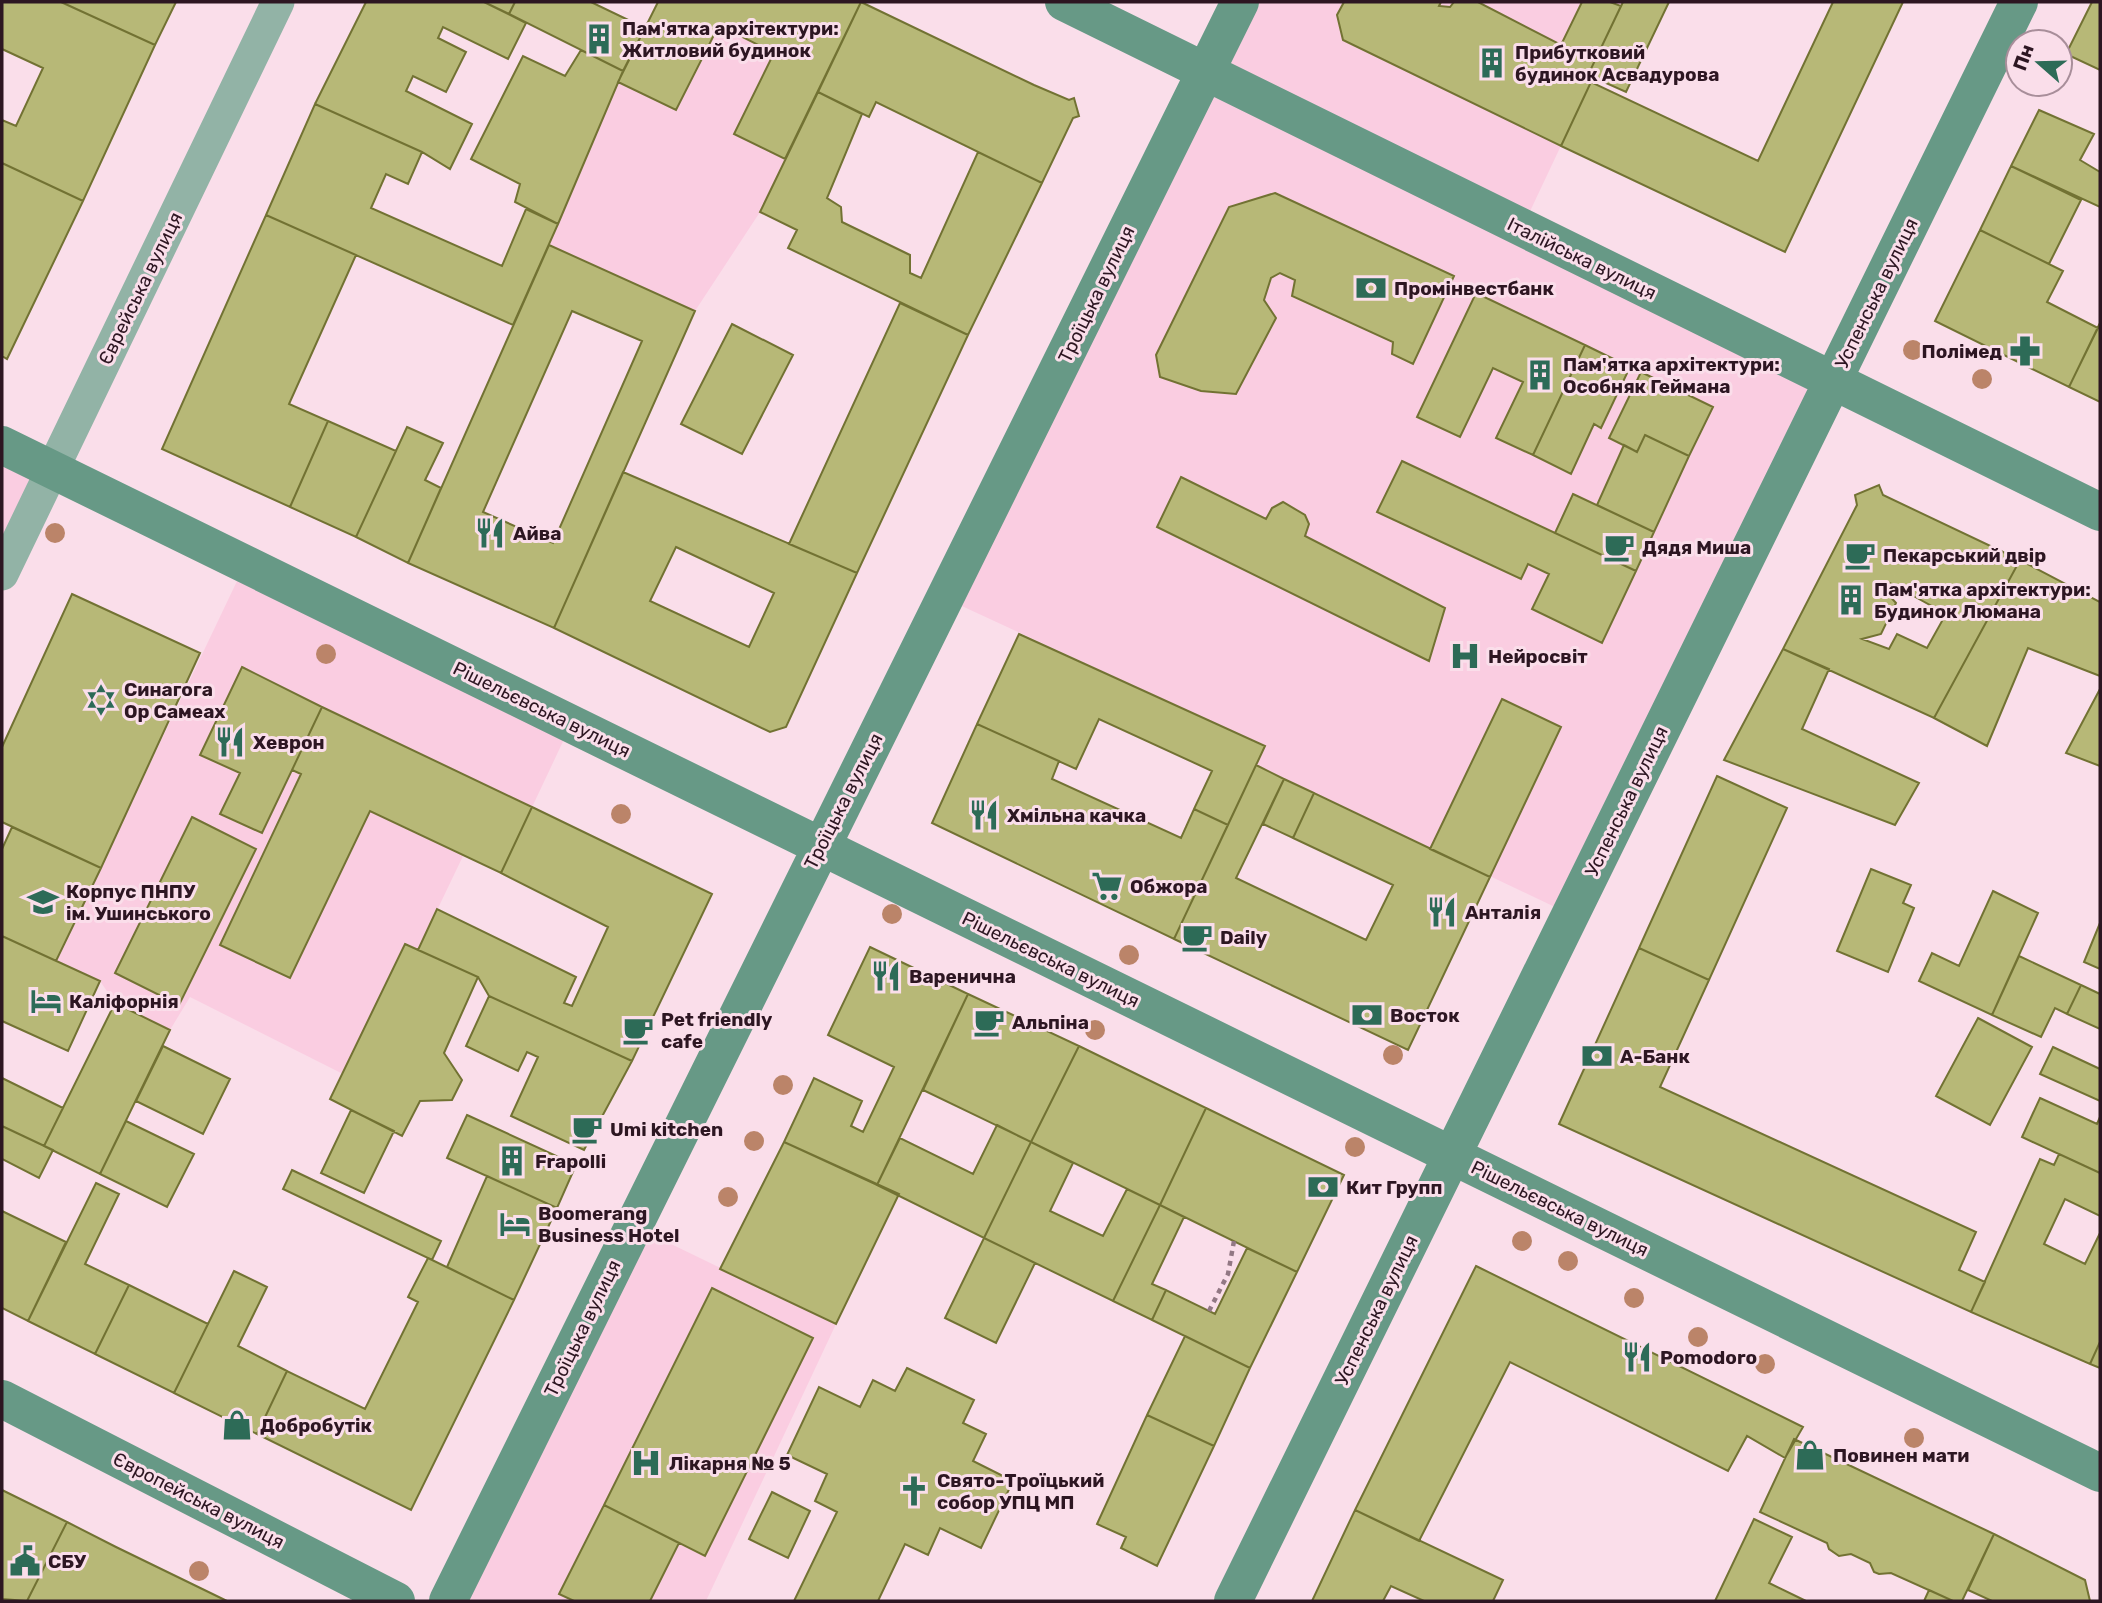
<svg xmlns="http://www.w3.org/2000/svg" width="2102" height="1603" font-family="Rubik,sans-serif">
  <rect width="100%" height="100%" fill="#fadeea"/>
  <path fill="#facde1" d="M 658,2 L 861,2 L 760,212 L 695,311 L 549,245 L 618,82 Z
    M 1250,2 L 1623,2 L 1588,75 L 1591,82 L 1524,224 L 1218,71 Z
    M 1205,76 L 1836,387 L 1578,918 L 1256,765 L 1264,746 L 951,601 Z
    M 2,448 L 47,470 L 2,562 Z
    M 248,558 L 575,716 L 501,873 L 463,856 L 418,950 L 405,944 L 343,1074 L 190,997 L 170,1030 L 115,1003 L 100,981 L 56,961 Z
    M 636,1227 L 836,1324 L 706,1601 L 453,1601 Z"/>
  <path fill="#b7b877" stroke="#727233" stroke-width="2" fill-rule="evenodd" d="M 2,2 L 61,2 L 155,45 L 83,201 L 2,163 L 2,120 L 16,126 L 43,68 L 2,49 Z
    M 61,2 L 176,2 L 155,45 Z
    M 366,2 L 484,2 L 526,23 L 508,59 L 443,27 L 438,38 L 466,52 L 446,92 L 413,76 L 406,91 L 472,124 L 450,169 L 422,152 L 315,104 Z
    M 484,2 L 515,2 L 509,14 Z
    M 515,2 L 591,2 L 645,28 L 623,71 L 509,14 Z
    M 658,2 L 861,2 L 785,159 L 734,134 L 774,53 L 719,25 L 676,110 L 618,82 Z
    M 861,2 L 1034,85 L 1069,100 L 1074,98 L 1079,116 L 1073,118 L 1042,183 L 876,102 L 869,117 L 818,92 Z
    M 1344,2 L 1441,2 L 1439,6 L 1450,7 L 1454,2 L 1478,2 L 1561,45 L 1582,2 L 1610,2 L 1621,6 L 1588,75 L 1591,82 L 1561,146 L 1343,40 L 1337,15 Z
    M 1623,2 L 1669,2 L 1626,92 L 1588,75 Z
    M 1833,2 L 1903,2 L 1785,252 L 1561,146 L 1591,82 L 1758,161 Z
    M 2092,2 L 2100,2 L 2100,70 L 2066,54 Z
    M 581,50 L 623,71 L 558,224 L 515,202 L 520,184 L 471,159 L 523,56 L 565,76 Z
    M 818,92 L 862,114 L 827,198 L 841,207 L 842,222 L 910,255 L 910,273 L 921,278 L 978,152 L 1042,183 L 968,335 L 788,248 L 797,230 L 760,212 Z
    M 315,104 L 422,152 L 408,184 L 386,174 L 371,208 L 502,266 L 526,209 L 558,224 L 513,325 L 266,215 Z
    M 2039,110 L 2094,134 L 2080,160 L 2100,172 L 2100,207 L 2011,166 Z
    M 2,163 L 83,201 L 7,359 L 2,356 Z
    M 2011,166 L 2081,200 L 2049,264 L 1980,230 Z
    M 1275,193 L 1454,276 L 1413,364 L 1392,354 L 1393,342 L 1292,296 L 1295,280 L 1280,273 L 1271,278 L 1264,300 L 1276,318 L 1236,394 L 1201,391 L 1160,377 L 1156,355 L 1229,207 Z
    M 266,215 L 356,255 L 289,404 L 328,421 L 290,507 L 162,449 Z
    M 1980,230 L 2063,271 L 2047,302 L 2098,328 L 2069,387 L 1935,321 Z
    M 549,245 L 695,311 L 554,628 L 408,563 ZM 572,311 L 642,341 L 553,543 L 483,512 Z
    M 1476,293 L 1585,345 L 1533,455 L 1496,438 L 1523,382 L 1493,368 L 1460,437 L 1417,417 Z
    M 900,303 L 968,335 L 857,573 L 789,544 Z
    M 2100,323 L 2100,402 L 2069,387 Z
    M 732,324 L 793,355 L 742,454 L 681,424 Z
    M 1585,345 L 1630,367 L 1601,428 L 1594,424 L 1571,474 L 1533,455 Z
    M 1641,372 L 1713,407 L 1689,456 L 1645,435 L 1637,452 L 1609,438 Z
    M 328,421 L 396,451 L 356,537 L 290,507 Z
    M 407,427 L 443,443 L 425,480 L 441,488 L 408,563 L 356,537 Z
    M 1645,435 L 1689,456 L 1654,532 L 1597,505 L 1624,445 L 1637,452 Z
    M 1402,461 L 1636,571 L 1602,643 L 1532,609 L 1549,574 L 1528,564 L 1521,579 L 1377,512 Z
    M 623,472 L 857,573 L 786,727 L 770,732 L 554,628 ZM 676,547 L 774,593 L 749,647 L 650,601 Z
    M 1181,477 L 1266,519 L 1272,508 L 1283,502 L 1305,515 L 1309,524 L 1305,536 L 1445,608 L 1429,661 L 1157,527 Z
    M 1879,485 L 1883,495 L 2020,560 L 1934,718 L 1783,649 L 1857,505 L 1855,495 ZM 1890,583 L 1946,614 L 1927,648 L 1897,634 L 1889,649 L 1862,639 L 1881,634 L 1896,603 L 1887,593 Z
    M 1573,494 L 1654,532 L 1636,571 L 1555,533 Z
    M 2020,560 L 2100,602 L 2100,676 L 2028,648 L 1987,746 L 1934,718 Z
    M 72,594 L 200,653 L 101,868 L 2,822 L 2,747 Z
    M 1019,634 L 1265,746 L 1228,825 L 1194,809 L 1212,771 L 1099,719 L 1076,769 L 977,724 Z
    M 1783,649 L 1829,669 L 1802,729 L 1919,783 L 1895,825 L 1724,760 Z
    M 242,667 L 322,707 L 262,833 L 220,814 L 240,773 L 200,755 Z
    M 2100,689 L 2100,766 L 2066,753 Z
    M 1502,699 L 1561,727 L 1490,877 L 1430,849 Z
    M 322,707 L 532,807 L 501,873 L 370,811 L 290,978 L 220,945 L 301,774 L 292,770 Z
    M 977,724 L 1059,761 L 1052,779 L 1181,838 L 1194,809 L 1228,825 L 1174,939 L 932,823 Z
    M 1256,765 L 1284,779 L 1236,878 L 1366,940 L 1393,885 L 1293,838 L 1314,793 L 1490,877 L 1408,1050 L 1174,939 Z
    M 1717,776 L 1787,808 L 1709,980 L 1639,948 Z
    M 1284,779 L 1314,793 L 1293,838 L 1263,824 Z
    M 532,807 L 712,894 L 632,1061 L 489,996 L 478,977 L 418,950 L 437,909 L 576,977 L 564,1003 L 572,1006 L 608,927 L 501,873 Z
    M 192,817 L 256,849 L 179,1005 L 115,973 Z
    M 12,827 L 101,868 L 56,961 L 2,936 L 2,849 Z
    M 1871,869 L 1911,885 L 1903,903 L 1914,908 L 1888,972 L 1837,951 Z
    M 1993,891 L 2038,913 L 1992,1015 L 1919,981 L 1932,953 L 1959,966 Z
    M 2100,923 L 2100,969 L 2084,962 Z
    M 2,936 L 100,981 L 68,1051 L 2,1021 Z
    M 405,944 L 478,977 L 444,1053 L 462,1080 L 452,1100 L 420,1101 L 402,1136 L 330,1099 Z
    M 870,947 L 968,994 L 877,1185 L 784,1142 L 814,1078 L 862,1101 L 851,1126 L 863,1132 L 894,1067 L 828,1035 Z
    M 1639,948 L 1709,980 L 1660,1087 L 1976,1232 L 1959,1270 L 1985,1282 L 1971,1312 L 1559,1124 Z
    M 2019,956 L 2081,985 L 2067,1014 L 2055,1008 L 2041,1037 L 1992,1015 Z
    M 2081,985 L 2100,994 L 2100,1029 L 2067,1014 Z
    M 968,994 L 1079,1046 L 1031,1142 L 923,1090 Z
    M 489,996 L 632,1061 L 584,1150 L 511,1116 L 538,1057 L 527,1052 L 518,1071 L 466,1046 Z
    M 115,1003 L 170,1030 L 100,1174 L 44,1146 Z
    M 1978,1018 L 2032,1047 L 1990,1125 L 1936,1096 Z
    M 163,1046 L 230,1079 L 203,1134 L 136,1101 Z
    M 1079,1046 L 1206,1108 L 1160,1205 L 1031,1142 Z
    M 2053,1047 L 2100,1069 L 2100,1101 L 2040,1074 Z
    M 2,1078 L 63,1108 L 44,1146 L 2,1126 Z
    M 2040,1098 L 2097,1124 L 2100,1117 L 2100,1173 L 2022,1137 Z
    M 1206,1108 L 1344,1175 L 1297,1272 L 1160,1205 Z
    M 351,1110 L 394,1131 L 364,1193 L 321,1173 Z
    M 467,1115 L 576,1165 L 557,1208 L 447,1158 Z
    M 126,1121 L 194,1154 L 167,1207 L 100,1174 Z
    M 997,1125 L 1031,1142 L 984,1238 L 877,1185 L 900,1138 L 973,1174 Z
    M 2,1126 L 53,1150 L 39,1178 L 2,1159 Z
    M 784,1142 L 899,1194 L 836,1324 L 720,1269 Z
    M 1031,1142 L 1073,1163 L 1050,1211 L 1103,1236 L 1127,1189 L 1160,1205 L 1113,1301 L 984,1238 Z
    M 2059,1154 L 2100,1173 L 2100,1216 L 2065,1199 L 2044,1244 L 2085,1264 L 2100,1233 L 2100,1342 L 2090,1364 L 1971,1312 L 2040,1159 L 2054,1165 Z
    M 292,1170 L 441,1241 L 432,1260 L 283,1189 Z
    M 487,1176 L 557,1208 L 514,1300 L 447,1267 Z
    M 96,1183 L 119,1194 L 85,1264 L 129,1285 L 95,1354 L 28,1321 Z
    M 1160,1205 L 1184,1217 L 1152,1284 L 1166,1290 L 1152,1320 L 1113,1301 Z
    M 2,1211 L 66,1242 L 28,1321 L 2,1308 Z
    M 984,1238 L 1035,1263 L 996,1343 L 945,1318 Z
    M 1247,1248 L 1297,1272 L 1250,1368 L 1152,1320 L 1166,1290 L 1215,1314 Z
    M 428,1258 L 514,1300 L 411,1510 L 257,1434 L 287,1371 L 365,1409 L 418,1302 L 408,1297 Z
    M 1476,1266 L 1803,1427 L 1785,1458 L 1747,1436 L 1728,1471 L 1510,1362 L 1419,1541 L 1355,1510 Z
    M 234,1271 L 267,1287 L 238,1346 L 287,1371 L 257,1434 L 174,1393 Z
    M 129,1285 L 208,1324 L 174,1393 L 95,1354 Z
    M 712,1288 L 813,1338 L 705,1556 L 604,1505 Z
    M 1185,1336 L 1250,1368 L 1214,1446 L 1147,1415 Z
    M 2100,1342 L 2100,1368 L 2090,1364 Z
    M 907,1368 L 974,1400 L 963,1423 L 986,1434 L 973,1461 L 1013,1481 L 981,1548 L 940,1528 L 928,1555 L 905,1544 L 878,1601 L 794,1601 L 837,1512 L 815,1501 L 827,1474 L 787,1455 L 819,1387 L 860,1407 L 873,1380 L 895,1391 Z
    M 1147,1415 L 1214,1446 L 1157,1566 L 1121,1548 L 1126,1537 L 1097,1524 Z
    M 1794,1439 L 1994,1534 L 1962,1601 L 1953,1601 L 1891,1573 L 1879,1574 L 1874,1572 L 1870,1563 L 1851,1554 L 1839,1556 L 1829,1549 L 1827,1543 L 1760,1512 Z
    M 2,1490 L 67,1522 L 27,1601 L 2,1599 Z
    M 772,1492 L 810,1511 L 788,1558 L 749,1539 Z
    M 604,1505 L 679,1543 L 650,1601 L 574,1601 L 559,1594 Z
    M 1355,1510 L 1503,1580 L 1493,1601 L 1424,1601 L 1391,1586 L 1383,1601 L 1312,1601 Z
    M 1754,1519 L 1792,1537 L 1769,1583 L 1806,1601 L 1715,1601 Z
    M 67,1522 L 116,1547 L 227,1601 L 27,1601 Z
    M 1994,1534 L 2085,1580 L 2090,1601 L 1992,1601 L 1968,1590 Z
    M 1929,1590 L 1953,1601 L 1924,1601 Z"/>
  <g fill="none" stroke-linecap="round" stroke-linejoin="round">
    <path stroke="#927884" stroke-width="4.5" stroke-dasharray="5 5" stroke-linecap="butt" d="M 1209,1311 L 1228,1274 L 1234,1241"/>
    <path stroke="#92b3a6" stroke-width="33" d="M 2,574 L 278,2"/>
    <path stroke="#679986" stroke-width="38" d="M 1064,2 L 2100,512
      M 2,445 L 2100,1473
      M 2,1399 L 396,1601
      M 448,1601 L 1240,2
      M 1233,1601 L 2019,2"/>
  </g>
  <g fill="#bb8469">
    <circle cx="1913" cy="350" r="10"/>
    <circle cx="1982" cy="379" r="10"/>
    <circle cx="55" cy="533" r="10"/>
    <circle cx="326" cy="654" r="10"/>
    <circle cx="621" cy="814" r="10"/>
    <circle cx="892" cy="914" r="10"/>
    <circle cx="1129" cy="955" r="10"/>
    <circle cx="1095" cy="1030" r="10"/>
    <circle cx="1393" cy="1055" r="10"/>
    <circle cx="783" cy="1085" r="10"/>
    <circle cx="754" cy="1141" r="10"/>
    <circle cx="1355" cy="1147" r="10"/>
    <circle cx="728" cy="1197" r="10"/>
    <circle cx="1522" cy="1241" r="10"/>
    <circle cx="1568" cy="1261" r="10"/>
    <circle cx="1634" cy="1298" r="10"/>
    <circle cx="1698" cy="1337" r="10"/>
    <circle cx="1765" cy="1364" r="10"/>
    <circle cx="1914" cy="1438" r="10"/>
    <circle cx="199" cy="1571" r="10"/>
  </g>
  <defs>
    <g id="building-bare" transform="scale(2.415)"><path d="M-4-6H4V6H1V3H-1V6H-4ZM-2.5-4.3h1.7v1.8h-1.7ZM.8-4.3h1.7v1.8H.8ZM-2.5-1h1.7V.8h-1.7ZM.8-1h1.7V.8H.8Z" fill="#2d6b57" stroke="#fadeea" stroke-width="2.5" paint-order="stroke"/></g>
    <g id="bank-bare" transform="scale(2.415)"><path d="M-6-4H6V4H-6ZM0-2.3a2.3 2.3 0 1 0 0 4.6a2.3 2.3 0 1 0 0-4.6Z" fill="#2d6b57" stroke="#fadeea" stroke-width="2.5" paint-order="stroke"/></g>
    <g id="pharmacy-bare" transform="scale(2.415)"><path d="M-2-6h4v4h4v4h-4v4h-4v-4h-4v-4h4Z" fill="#2d6b57" stroke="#fadeea" stroke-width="2.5" paint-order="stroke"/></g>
    <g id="restaurant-bare" transform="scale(2.415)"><path d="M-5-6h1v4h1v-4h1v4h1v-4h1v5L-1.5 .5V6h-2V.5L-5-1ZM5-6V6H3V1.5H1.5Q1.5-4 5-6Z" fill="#2d6b57" stroke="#fadeea" stroke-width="2.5" paint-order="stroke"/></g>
    <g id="cafe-bare" transform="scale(2.415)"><path d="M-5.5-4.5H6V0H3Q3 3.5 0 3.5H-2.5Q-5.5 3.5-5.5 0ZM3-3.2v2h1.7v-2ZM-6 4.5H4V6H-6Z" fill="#2d6b57" stroke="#fadeea" stroke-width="2.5" paint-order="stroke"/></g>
    <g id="hospital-bare" transform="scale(2.415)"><path d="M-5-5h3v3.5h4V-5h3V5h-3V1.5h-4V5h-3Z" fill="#2d6b57" stroke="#fadeea" stroke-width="2.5" paint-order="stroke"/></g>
    <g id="synagogue-bare" transform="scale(2.415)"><path d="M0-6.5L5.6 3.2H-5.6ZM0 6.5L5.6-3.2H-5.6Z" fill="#2d6b57" stroke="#fadeea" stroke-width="2.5" paint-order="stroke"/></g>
    <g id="supermarket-bare" transform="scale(2.415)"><path d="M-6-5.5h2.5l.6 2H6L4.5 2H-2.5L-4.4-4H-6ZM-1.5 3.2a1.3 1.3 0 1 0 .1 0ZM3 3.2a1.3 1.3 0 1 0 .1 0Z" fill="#2d6b57" stroke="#fadeea" stroke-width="2.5" paint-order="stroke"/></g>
    <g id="university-bare" transform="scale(2.415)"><path d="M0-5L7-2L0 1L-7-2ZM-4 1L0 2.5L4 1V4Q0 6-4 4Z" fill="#2d6b57" stroke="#fadeea" stroke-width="2.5" paint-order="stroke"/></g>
    <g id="hotel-bare" transform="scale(2.415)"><path d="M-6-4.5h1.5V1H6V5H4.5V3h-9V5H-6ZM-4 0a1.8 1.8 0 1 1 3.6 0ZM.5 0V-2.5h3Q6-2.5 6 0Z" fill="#2d6b57" stroke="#fadeea" stroke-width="2.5" paint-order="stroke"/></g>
    <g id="shop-bare" transform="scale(2.415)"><path d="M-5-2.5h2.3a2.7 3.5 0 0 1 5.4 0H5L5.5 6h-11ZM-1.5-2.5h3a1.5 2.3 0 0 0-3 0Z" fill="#2d6b57" stroke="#fadeea" stroke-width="2.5" paint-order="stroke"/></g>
    <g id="church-bare" transform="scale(2.415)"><path d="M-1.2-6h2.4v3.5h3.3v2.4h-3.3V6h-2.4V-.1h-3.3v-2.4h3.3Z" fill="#2d6b57" stroke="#fadeea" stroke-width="2.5" paint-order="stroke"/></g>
    <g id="civic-bare" transform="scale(2.415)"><path d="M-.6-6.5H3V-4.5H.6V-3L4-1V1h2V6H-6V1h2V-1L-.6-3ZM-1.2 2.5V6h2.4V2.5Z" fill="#2d6b57" stroke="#fadeea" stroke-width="2.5" paint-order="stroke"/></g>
  </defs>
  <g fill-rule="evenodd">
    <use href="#building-bare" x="599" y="39"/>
    <use href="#building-bare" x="1492" y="63"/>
    <use href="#bank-bare" x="1371" y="288"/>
    <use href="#pharmacy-bare" x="2025" y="351"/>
    <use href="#building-bare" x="1540" y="375"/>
    <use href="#restaurant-bare" x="490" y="533"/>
    <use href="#cafe-bare" x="1619" y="547"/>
    <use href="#cafe-bare" x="1860" y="555"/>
    <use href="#building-bare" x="1851" y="600"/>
    <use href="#hospital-bare" x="1465" y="656"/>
    <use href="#synagogue-bare" x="101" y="700"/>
    <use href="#restaurant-bare" x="230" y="742"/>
    <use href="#restaurant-bare" x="984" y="815"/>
    <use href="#supermarket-bare" x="1107" y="886"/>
    <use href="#university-bare" x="43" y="902"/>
    <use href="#restaurant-bare" x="1442" y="912"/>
    <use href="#cafe-bare" x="1197" y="937"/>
    <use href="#restaurant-bare" x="886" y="976"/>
    <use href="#hotel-bare" x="46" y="1001"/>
    <use href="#bank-bare" x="1367" y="1015"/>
    <use href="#cafe-bare" x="989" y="1022"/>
    <use href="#cafe-bare" x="638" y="1030"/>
    <use href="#bank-bare" x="1597" y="1056"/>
    <use href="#cafe-bare" x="587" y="1129"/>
    <use href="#building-bare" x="512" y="1161"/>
    <use href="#bank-bare" x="1323" y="1187"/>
    <use href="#hotel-bare" x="515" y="1224"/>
    <use href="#restaurant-bare" x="1637" y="1357"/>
    <use href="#shop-bare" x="237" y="1425"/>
    <use href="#shop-bare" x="1810" y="1455"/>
    <use href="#hospital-bare" x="646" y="1463"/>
    <use href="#church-bare" x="914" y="1491"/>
    <use href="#civic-bare" x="25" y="1561"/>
  </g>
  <g text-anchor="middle" stroke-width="6" stroke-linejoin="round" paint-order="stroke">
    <g font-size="19" font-weight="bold" fill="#2d1622" stroke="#fadeea" text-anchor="start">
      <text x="622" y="35">Пам'ятка архітектури:<tspan x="622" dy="22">Житловий будинок</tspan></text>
      <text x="1515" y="59">Прибутковий<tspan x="1515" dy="22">будинок Асвадурова</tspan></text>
      <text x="1394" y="295">Промінвестбанк</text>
      <text x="2002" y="358" text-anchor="end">Полімед</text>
      <text x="1563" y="371">Пам'ятка архітектури:<tspan x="1563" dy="22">Особняк Геймана</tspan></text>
      <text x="513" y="540">Айва</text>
      <text x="1642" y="554">Дядя Миша</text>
      <text x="1883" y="562">Пекарський двір</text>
      <text x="1874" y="596">Пам'ятка архітектури:<tspan x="1874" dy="22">Будинок Люмана</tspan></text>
      <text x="1488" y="663">Нейросвіт</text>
      <text x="124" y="696">Синагога<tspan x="124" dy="22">Ор Самеах</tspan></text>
      <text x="253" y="749">Хеврон</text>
      <text x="1007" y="822">Хмільна качка</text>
      <text x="1130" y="893">Обжора</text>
      <text x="66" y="898">Корпус ПНПУ<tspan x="66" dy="22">ім. Ушинського</tspan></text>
      <text x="1465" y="919">Анталія</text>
      <text x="1220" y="944">Daily</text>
      <text x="909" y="983">Варенична</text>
      <text x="69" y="1008">Каліфорнія</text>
      <text x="1390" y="1022">Восток</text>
      <text x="661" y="1026">Pet friendly<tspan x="661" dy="22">cafe</tspan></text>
      <text x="1012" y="1029">Альпіна</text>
      <text x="1620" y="1063">А-Банк</text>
      <text x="610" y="1136">Umi kitchen</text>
      <text x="535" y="1168">Frapolli</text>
      <text x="1346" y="1194">Кит Групп</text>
      <text x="538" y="1220">Boomerang<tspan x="538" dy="22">Business Hotel</tspan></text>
      <text x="1660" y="1364">Pomodoro</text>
      <text x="260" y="1432">Добробутік</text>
      <text x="1833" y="1462">Повинен мати</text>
      <text x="669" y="1470">Лікарня № 5</text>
      <text x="937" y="1487">Свято-Троїцький<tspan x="937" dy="22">собор УПЦ МП</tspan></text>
      <text x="48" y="1568">СБУ</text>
    </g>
    <g font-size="19" fill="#2d1622" stroke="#fadeea">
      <text transform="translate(1582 258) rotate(26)" y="7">Італійська вулиця</text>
      <text transform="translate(140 288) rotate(-64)" y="7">Єврейська вулиця</text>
      <text transform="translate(1876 293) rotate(-64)" y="7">Успенська вулиця</text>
      <text transform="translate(1096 294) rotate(-64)" y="7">Троїцька вулиця</text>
      <text transform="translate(542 709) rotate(26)" y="7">Рішельєвська вулиця</text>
      <text transform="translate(843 801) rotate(-63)" y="7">Троїцька вулиця</text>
      <text transform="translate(1626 801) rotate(-64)" y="7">Успенська вулиця</text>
      <text transform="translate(1051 959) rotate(26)" y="7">Рішельєвська вулиця</text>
      <text transform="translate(1560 1208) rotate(26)" y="7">Рішельєвська вулиця</text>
      <text transform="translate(1376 1310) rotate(-64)" y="7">Успенська вулиця</text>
      <text transform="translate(582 1328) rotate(-64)" y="7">Троїцька вулиця</text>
      <text transform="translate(199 1500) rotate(27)" y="7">Європейська вулиця</text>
    </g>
  </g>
  <rect width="2102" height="1603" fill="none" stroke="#2d1622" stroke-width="7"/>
  <g transform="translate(2039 63) rotate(290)"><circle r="33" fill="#fadeea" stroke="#a88e9a" stroke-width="2"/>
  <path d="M0-5L12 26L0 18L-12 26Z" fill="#2d6b57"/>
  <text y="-10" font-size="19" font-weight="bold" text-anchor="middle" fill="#2d1622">Пн</text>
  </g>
</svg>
